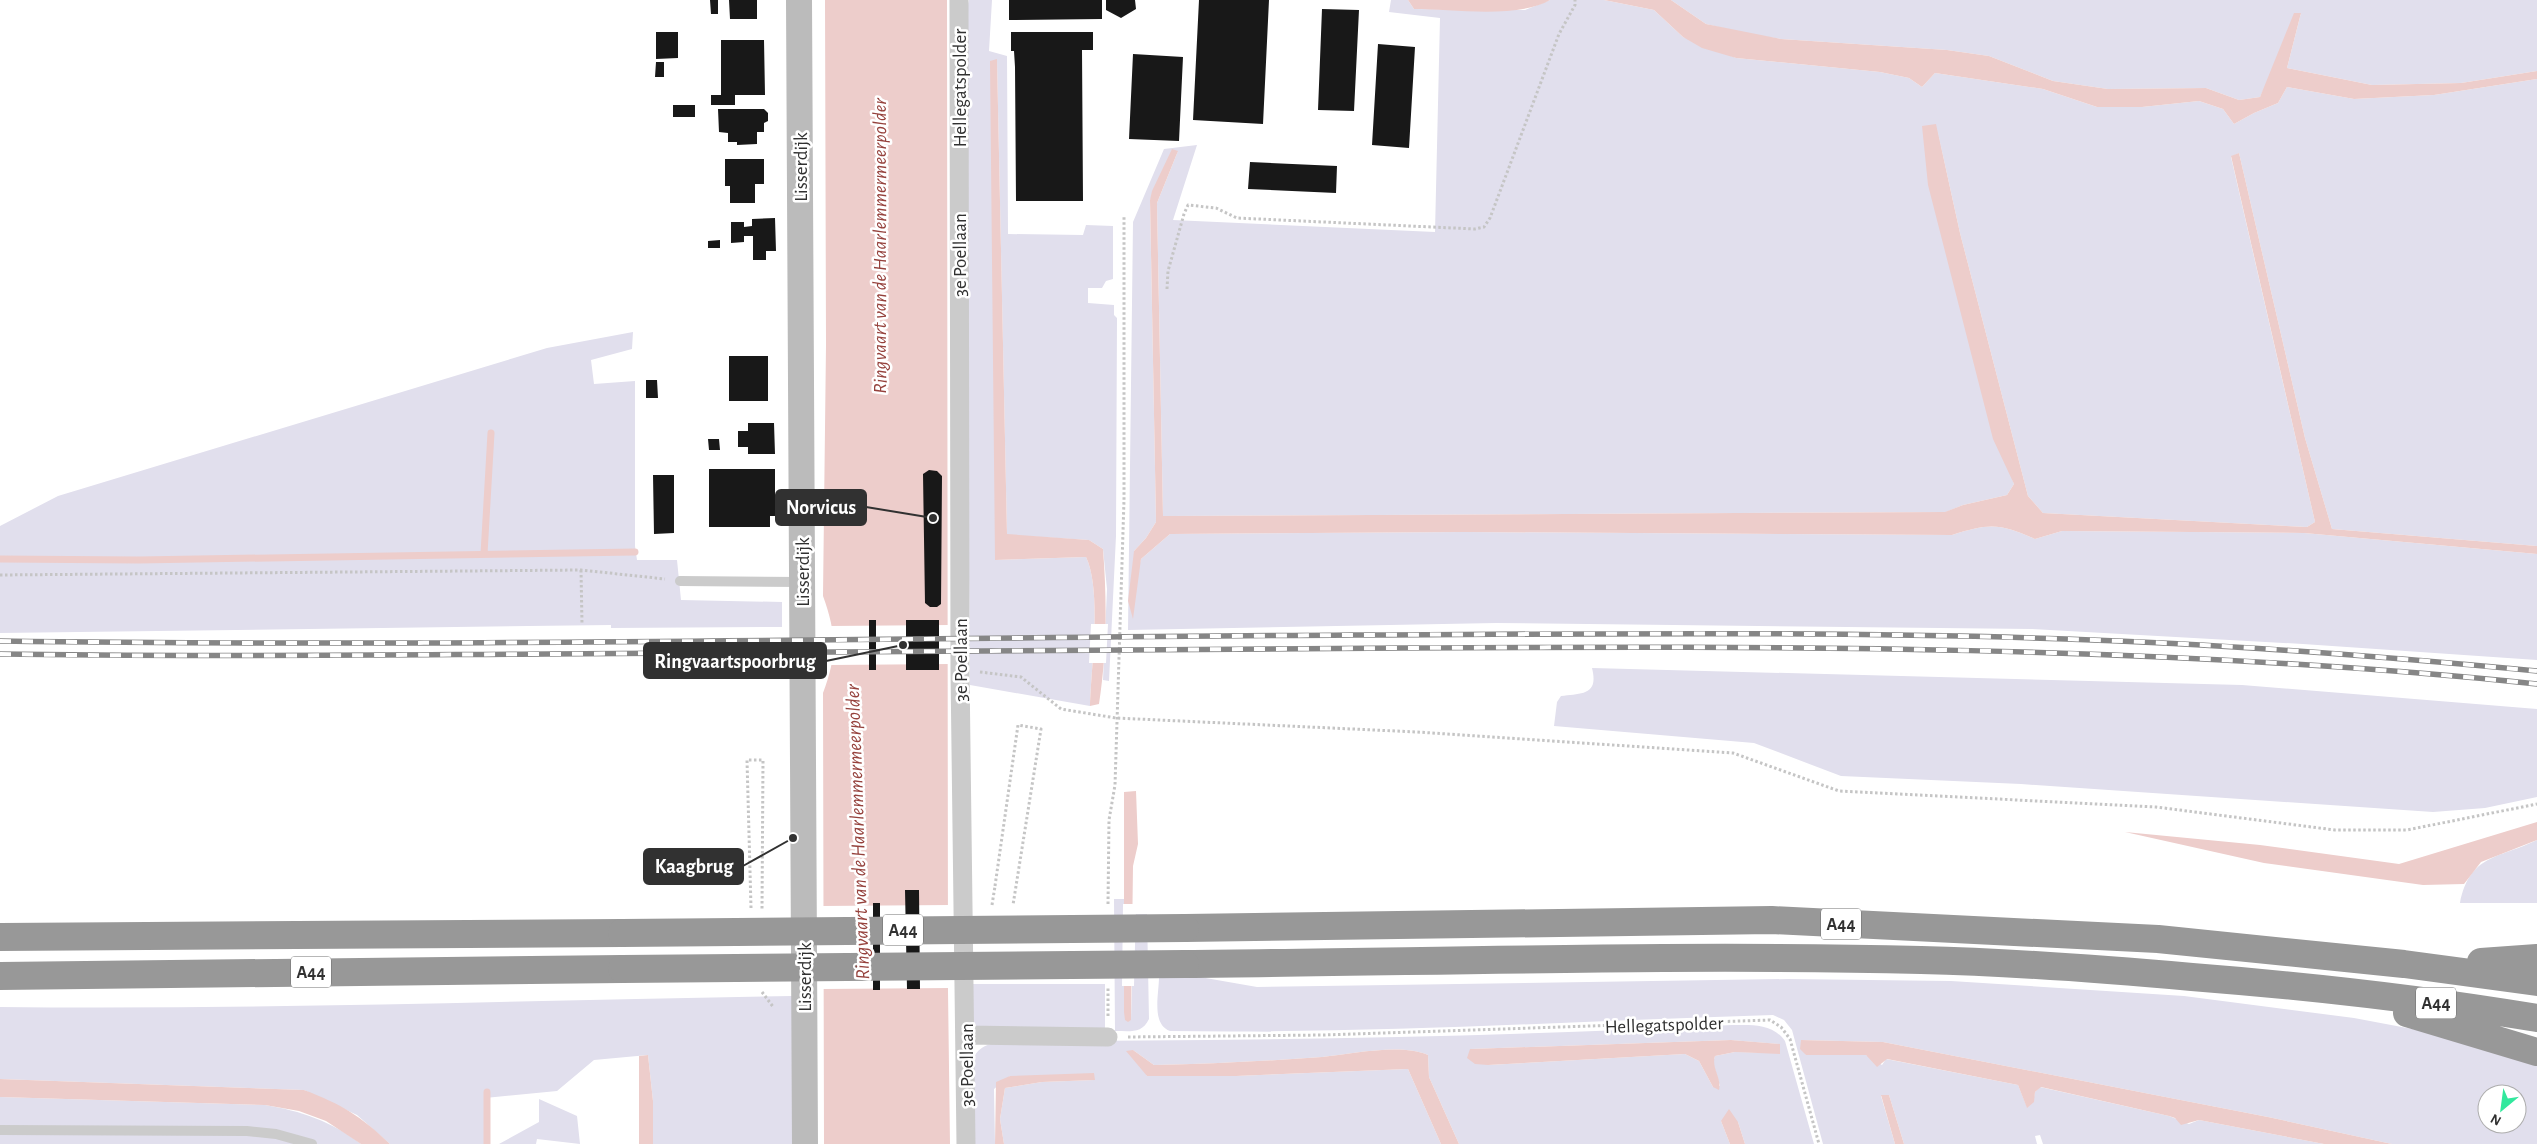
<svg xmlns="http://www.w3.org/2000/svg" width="2537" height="1144" font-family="'Alegreya Sans',sans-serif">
  <rect width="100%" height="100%" fill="#fff"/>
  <path fill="#e1dfed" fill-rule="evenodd" d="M 969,0 L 992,0 L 989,51 L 1007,56 L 1008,234 L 1083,235 L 1086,225 L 1113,226 L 1113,279 L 1106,281 L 1102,288 L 1088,288 L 1088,303 L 1114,305 L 1114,315 L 1117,318 L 1116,536 L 1109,681 L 1103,680 L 1107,589 L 1103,549 L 1089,540 L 1007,535 L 997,60 L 995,560 L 1086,557 C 1102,591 1091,667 1090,706 L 970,685 L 964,18 Z
    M 1391,0 L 1408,0 L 1414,9 L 1525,10 L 1550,0 L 1604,0 L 1654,10 L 1683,37 L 1736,58 L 1880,72 L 1909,78 L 1922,87 L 1935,73 L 2043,89 L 2097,107 L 2142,107 L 2199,101 L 2223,109 L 2234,124 L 2254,113 L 2278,103 L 2287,87 L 2354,99 L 2434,95 L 2537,79 L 2537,546 L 2332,529 L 2305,438 L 2239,153 L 2231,157 L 2315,522 L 2307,527 L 2043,513 L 2028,496 L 1960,233 L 1936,124 L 2007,465 L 2014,484 L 2007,495 L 1963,505 L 1946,512 L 1163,516 L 1157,203 L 1178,151 L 1150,200 L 1156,522 L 1146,538 L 1134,551 L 1138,571 L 1141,559 L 1170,534 L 1465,532 L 1952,535 C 1989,523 2000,523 2035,539 L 2062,531 L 2304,533 L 2537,554 L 2537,660 L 2303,644 L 2032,629 L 1496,623 L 1128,630 L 1133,222 L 1164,149 L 1197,145 L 1173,220 L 1435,232 L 1440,18 L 1389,12 Z
    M 1671,0 L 2537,0 L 2537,71 L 2461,83 L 2372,85 L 2287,68 L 2301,13 L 2260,97 L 2239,100 L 2206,88 L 2108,89 L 2053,81 L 1989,56 L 1947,50 L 1781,39 L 1748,34 L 1706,24 Z
    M 633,332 L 632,349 L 591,360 L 594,384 L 635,381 L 635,546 L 637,560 L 677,560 L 681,600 L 782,602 L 782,627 L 611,628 L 611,625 L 0,633 L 0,526 L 58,496 L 547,348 Z
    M 1592,668 L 2242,685 L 2537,709 L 2537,797 L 2485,808 L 2433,812 L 2021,784 L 1841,776 L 1754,743 L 1554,726 L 1557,702 L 1561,696 C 1581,693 1599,696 1592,668 Z
    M 2537,840 L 2537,903 L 2460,903 C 2470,854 2498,859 2537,840 Z
    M 1114,899 L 1126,899 L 1125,1020 L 1131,1020 L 1134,914 L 1147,914 L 1149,1019 C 1142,1034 1130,1031 1115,1031 Z
    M 1194,976 L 1257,987 L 1788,979 L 1951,981 L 2184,996 L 2354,1018 L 2423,1031 L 2537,1062 L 2537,1144 L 2392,1144 L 2268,1117 L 1883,1042 L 1801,1040 L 1806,1055 L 1866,1055 L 1882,1065 L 1886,1059 L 2018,1085 L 2027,1107 L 2033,1102 L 2035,1092 L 2040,1087 L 2169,1116 L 2189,1124 L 2199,1120 L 2324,1144 L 2043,1144 L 2040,1135 L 2035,1136 L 2037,1144 L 1904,1144 L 1889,1095 L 1881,1096 L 1895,1144 L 1823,1144 L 1792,1030 L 1784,1020 L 1773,1015 C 1572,1021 1371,1034 1170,1031 C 1151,1024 1159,994 1159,977 ZM 2487,1094 L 2517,1094 L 2517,1124 L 2487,1124 Z
    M 973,984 L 1105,984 L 1105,1030 L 980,1029 L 973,1023 Z
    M 792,996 L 793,1144 L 653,1144 L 653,1101 L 648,1055 L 594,1060 L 557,1091 L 485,1098 L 485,1144 L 390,1144 L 357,1115 L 304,1090 L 0,1079 L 0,1007 C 264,1010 528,1000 792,996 Z
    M 1732,1025 C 1752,1025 1772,1023 1785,1041 L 1814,1144 L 1745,1144 L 1738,1122 L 1721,1121 L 1730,1144 L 1459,1144 L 1429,1077 L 1428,1055 C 1401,1043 1352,1054 1322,1057 C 1266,1061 1210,1064 1154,1065 L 1133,1050 L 1147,1076 L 1236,1076 L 1408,1069 L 1441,1144 L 1004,1144 L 1000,1119 L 1005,1088 L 1042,1082 L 1094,1080 L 1010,1076 L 994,1089 L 995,1144 L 971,1144 L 974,1057 C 981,1043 996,1043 1010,1041 C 1251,1041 1491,1037 1732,1025 ZM 1731,1040 L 1779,1044 L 1780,1053 L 1735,1052 L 1715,1056 L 1713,1063 L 1720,1086 L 1713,1087 L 1699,1061 L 1685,1054 L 1488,1065 L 1470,1049 Z
    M 0,1097 L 265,1105 C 301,1111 331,1121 361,1144 L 0,1144 Z
    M 539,1099 L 577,1116 L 580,1144 L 537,1139 L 536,1144 L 499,1144 L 539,1122 Z"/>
  <path fill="#edcdcb" d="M 825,0 L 947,0 L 948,991 L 950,1144 L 824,1144 L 823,693 C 837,655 837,635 823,596 L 826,345 Z
    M 1408,0 L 1550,0 C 1518,19 1452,9 1414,9 Z
    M 1604,0 L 1671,0 L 1706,24 L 1781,39 L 1947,50 L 1989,56 L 2053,81 L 2108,89 L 2206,88 L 2239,100 L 2260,97 L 2294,13 L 2301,13 L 2287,68 L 2372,85 L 2461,83 L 2537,71 L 2537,79 L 2434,95 L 2354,99 L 2287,87 L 2278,103 L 2254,113 L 2234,124 L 2223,109 L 2199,101 L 2142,107 L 2097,107 L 2043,89 L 1935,73 L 1922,87 L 1909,78 L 1880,72 L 1736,58 L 1702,48 L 1683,37 L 1654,10 Z
    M 997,59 L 1007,534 L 1089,540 L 1103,549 C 1107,600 1107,653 1099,704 L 1090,706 C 1091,667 1102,591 1086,557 L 995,560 L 990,61 Z
    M 1936,124 L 1960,233 L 2028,496 L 2043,513 L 2307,527 L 2315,522 L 2231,156 L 2239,153 L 2305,438 L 2332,529 L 2537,546 L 2537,554 L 2304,533 L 2062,531 L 2035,539 C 2000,523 1989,523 1952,535 L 1465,532 L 1170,534 L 1141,559 L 1133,619 L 1128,601 L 1134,551 L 1146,538 L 1156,522 L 1150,200 L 1152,191 L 1172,149 L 1178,151 L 1157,203 L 1163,516 L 1945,512 L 1963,505 L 2007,495 L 2014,484 L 1993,439 L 1928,185 L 1922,126 Z
    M 1136,791 L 1138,844 L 1133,866 L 1131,1020 L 1128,1022 L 1125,1020 L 1124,1012 L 1124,792 Z
    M 2537,822 L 2537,840 L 2481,862 L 2464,884 L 2423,885 L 2264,863 L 2125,832 L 2260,845 L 2399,864 Z
    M 1731,1040 L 1780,1044 L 1780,1054 L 1735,1052 L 1715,1056 C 1711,1068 1722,1078 1719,1090 L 1713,1087 L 1699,1061 L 1685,1054 L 1488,1065 L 1475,1064 L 1467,1058 L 1470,1049 Z
    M 1801,1040 L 1883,1042 L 2268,1117 L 2392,1144 L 2324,1144 L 2199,1120 L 2181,1125 L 2175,1118 L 2169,1116 L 2041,1087 L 2035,1092 L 2034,1102 L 2027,1108 L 2018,1085 L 1887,1059 L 1877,1067 L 1866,1055 L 1806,1055 L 1800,1049 Z
    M 1133,1050 L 1154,1065 C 1210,1064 1267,1061 1322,1057 C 1352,1054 1401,1043 1428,1055 L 1429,1077 L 1459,1144 L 1441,1144 L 1408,1069 L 1236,1076 L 1147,1076 L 1126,1051 Z
    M 648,1055 L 653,1101 L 653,1144 L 639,1144 L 639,1056 Z
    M 1094,1073 L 1095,1080 L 1042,1082 L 1005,1088 L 1000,1119 L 1004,1144 L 995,1144 L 996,1082 L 1010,1076 Z
    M 0,1079 L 304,1090 C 341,1104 361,1116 390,1144 L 361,1144 L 326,1121 L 299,1111 L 265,1105 L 0,1097 Z
    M 1881,1095 L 1889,1095 L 1904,1144 L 1895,1144 Z
    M 1729,1109 L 1738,1122 L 1745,1144 L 1730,1144 L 1721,1121 Z"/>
  <path fill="#fff" d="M 1091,624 L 1108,624 L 1106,663 L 1089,663 Z
    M 950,625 L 950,664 L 831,665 L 830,626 Z
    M 1123,904 L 1136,904 L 1134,986 L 1122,986 Z
    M 950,905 L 950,988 L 822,989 L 821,906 Z"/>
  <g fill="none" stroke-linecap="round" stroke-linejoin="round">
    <path stroke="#edcdcb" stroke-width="7" d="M 484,554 L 491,433
      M 0,559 L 139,560 L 635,552
      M 487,1144 L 487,1092"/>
  </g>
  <path fill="#181818" d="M 710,0 L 718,0 L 718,14 L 711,14 Z
    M 729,0 L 757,0 L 757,19 L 730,19 Z
    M 1009,0 L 1102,0 L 1102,19 L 1009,20 Z
    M 1106,0 L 1135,0 L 1136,9 L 1121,18 L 1106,10 Z
    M 1199,0 L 1269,0 L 1263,124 L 1193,120 Z
    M 1322,9 L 1359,10 L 1354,111 L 1318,110 Z
    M 656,32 L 678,32 L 678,58 L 656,59 Z
    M 1011,32 L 1093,32 L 1093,50 L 1082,50 L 1083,201 L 1016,201 L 1015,67 L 1014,51 L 1011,51 Z
    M 721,40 L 764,40 L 765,95 L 735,95 L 735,105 L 711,105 L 711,95 L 721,95 Z
    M 1378,44 L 1415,47 L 1409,148 L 1372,145 Z
    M 1133,54 L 1183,57 L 1179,141 L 1129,139 Z
    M 656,62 L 664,62 L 664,77 L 655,77 Z
    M 673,105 L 695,105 L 695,117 L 673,117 Z
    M 718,109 L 764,109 L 768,113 L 768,121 L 764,123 L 764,132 L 757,132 L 757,144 L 737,145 L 737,142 L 728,142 L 728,133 L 719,132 Z
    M 725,159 L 764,159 L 764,184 L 755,184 L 755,203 L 730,203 L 730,186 L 725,186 Z
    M 1250,162 L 1337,166 L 1336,193 L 1248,189 Z
    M 775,218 L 776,251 L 766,251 L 766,260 L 753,260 L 753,236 L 744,236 L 744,242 L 731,243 L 731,222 L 744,222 L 744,227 L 752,226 L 752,219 Z
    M 720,240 L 720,248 L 708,248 L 708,241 Z
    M 729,356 L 768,356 L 768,401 L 729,401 Z
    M 646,380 L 657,380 L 658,398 L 646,398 Z
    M 748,423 L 774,423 L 775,454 L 748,454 L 748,447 L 738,447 L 738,431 L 748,431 Z
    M 708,439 L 719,439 L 720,450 L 709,450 Z
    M 709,469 L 775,469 L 775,516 L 770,516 L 770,527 L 709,527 Z
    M 929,470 L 937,471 L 942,476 L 941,604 L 937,607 L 930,607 L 925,603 L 923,474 Z
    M 653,475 L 674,475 L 674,533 L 654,534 Z
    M 869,620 L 876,620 L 876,670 L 869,670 Z
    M 906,620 L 939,620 L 939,670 L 906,670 Z
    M 905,890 L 919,890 L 920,989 L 907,989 Z
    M 873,903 L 880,903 L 880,990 L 873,990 Z"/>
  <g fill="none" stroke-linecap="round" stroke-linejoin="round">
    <path stroke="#c5c5c5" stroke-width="3" stroke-dasharray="2.5 2.5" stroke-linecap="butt" d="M 1167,289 L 1168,271 L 1184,214 L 1188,205 L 1216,208 L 1237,218 L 1475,229 L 1484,227 L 1490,218 L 1559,34 L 1575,5 L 1575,0
      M 581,570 L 582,624
      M 0,575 L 581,570 L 665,579
      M 980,672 L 1021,677 L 1061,709 L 1116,718 L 1417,732 L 1733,753 L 1839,791 L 2156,807 L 2335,830 L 2407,830 L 2537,804
      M 1108,904 L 1109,820 L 1115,785 L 1124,500 L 1124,217
      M 992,905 L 995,886
      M 751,908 L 747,760 L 763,760 L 762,909
      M 762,992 L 774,1008
      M 1108,1016 L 1108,987
      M 1128,1037 L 1323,1035 L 1770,1020 L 1781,1027 L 1790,1039 L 1819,1144"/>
    <path stroke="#cbcbcb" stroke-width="10" d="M 680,581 L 802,582
      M 0,1130 L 247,1131 L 276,1134 L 312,1144"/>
    <path stroke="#cbcbcb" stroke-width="19" d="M 959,0 L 960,670 L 966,1144
      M 966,1035 L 1108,1037"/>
    <path stroke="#bbb" stroke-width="26" d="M 799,0 L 805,1144"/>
    <path stroke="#989898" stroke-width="28" d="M 1185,928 L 1772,920 L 2158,939 L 2404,964 L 2537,982
      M 0,937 L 622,933
      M 2481,962 L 2537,958
      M 1185,964 C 1430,962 1676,954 1921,960 C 2011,962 2102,969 2192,977 C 2307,986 2423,999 2537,1018
      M 0,976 L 622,969
      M 2407,1013 L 2537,1052"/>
    <g stroke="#868686" stroke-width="5.5">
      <path id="rail" d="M 0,641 C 451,647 901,638 1352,635 C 1590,634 1828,631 2066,639 C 2223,644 2380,656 2537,671
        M 0,654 C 183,657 366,655 548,654 C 833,652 1118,650 1403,648 C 1781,646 2160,645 2537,684"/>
    </g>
    <use href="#rail" stroke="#fff" stroke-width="4" stroke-dasharray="11" stroke-linecap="butt"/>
    <path stroke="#c5c5c5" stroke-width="3" stroke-dasharray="2.5 2.5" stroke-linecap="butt" d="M 995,886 L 1018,725 L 1041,729 L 1013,905"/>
    <path stroke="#989898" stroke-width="28" d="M 622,933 L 1185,928
      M 622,969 L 1185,964"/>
  </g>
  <g text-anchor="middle" stroke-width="5" stroke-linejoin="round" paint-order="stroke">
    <g fill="#fff" stroke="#6f6f6f" stroke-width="1">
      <rect x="1821" y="908.5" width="40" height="31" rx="4"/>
      <rect x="883" y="914.5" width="40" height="31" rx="4"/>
      <rect x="291" y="956.5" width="40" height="31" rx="4"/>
      <rect x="2416" y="987.5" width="40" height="31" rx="4"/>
    </g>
    <g font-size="18" font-weight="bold" fill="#313131">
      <text x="1841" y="930">A44</text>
      <text x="903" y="936">A44</text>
      <text x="311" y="978">A44</text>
      <text x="2436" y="1009">A44</text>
    </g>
    <g font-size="19" fill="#313131" stroke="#fff">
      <text transform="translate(959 88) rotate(-90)" y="7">Hellegatspolder</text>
      <text transform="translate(800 167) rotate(-90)" y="7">Lisserdijk</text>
      <text transform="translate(959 255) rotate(-90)" y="7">3e Poellaan</text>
      <text transform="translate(802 572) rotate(-90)" y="7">Lisserdijk</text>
      <text transform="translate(960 660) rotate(-90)" y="7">3e Poellaan</text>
      <text transform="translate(804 977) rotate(-90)" y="7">Lisserdijk</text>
      <text transform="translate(1664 1024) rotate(-2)" y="7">Hellegatspolder</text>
      <text transform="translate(966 1065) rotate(-90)" y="7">3e Poellaan</text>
    </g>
    <g font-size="20" font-style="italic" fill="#95413c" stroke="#fff">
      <text transform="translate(879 246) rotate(-90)" y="7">Ringvaart van de Haarlemmermeerpolder</text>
      <text transform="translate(857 832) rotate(-92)" y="7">Ringvaart van de Haarlemmermeerpolder</text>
    </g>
  </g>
  <path fill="none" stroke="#313131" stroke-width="2" d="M933 518L866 507M903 645L826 661M793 838L743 866"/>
  <g fill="#313131" stroke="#fff" stroke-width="2">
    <circle cx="933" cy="518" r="5"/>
    <circle cx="903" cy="645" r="5"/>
    <circle cx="793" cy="838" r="5"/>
  </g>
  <g fill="#313131" stroke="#313131" stroke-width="2">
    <rect x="776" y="490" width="90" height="35" rx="5"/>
    <rect x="644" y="643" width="182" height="35" rx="5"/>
    <rect x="644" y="849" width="99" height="35" rx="5"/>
  </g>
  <g font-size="20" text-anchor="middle" font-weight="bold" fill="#fff">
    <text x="821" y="514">Norvicus</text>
    <text x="735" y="668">Ringvaartspoorbrug</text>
    <text x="694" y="873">Kaagbrug</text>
  </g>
  <g transform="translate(2502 1109) rotate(209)"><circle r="24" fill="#ffffff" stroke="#adadad"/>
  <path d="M0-4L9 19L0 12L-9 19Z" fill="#32e89d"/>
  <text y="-8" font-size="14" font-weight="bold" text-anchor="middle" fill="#313131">N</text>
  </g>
</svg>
